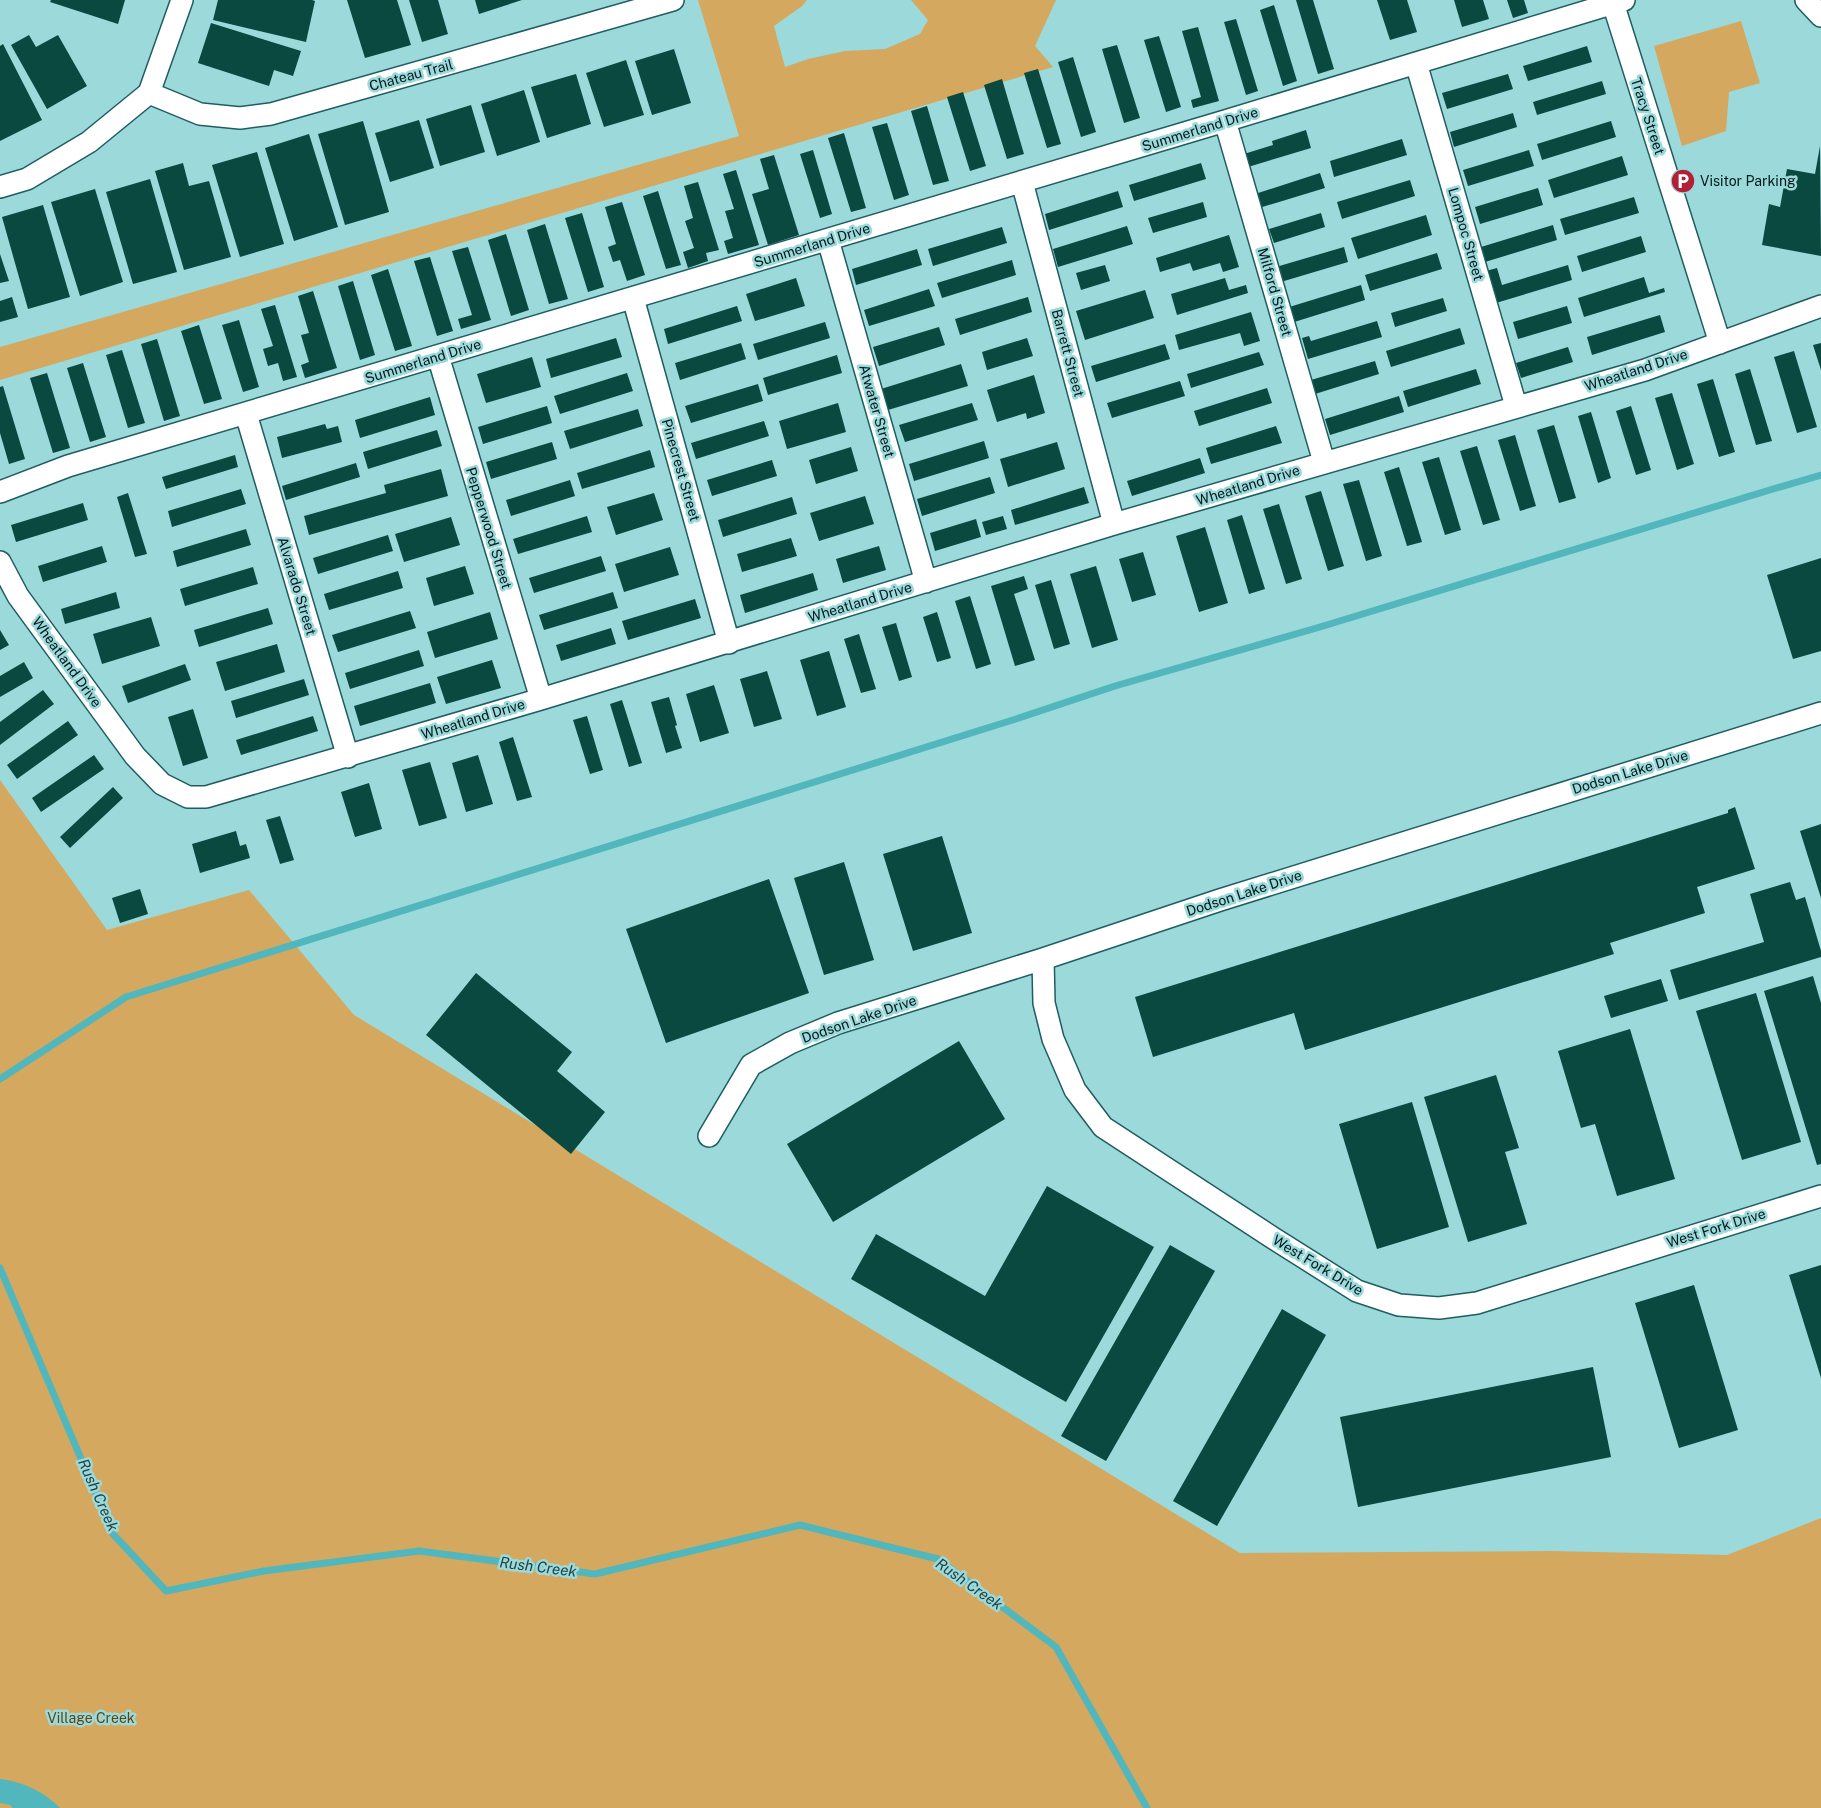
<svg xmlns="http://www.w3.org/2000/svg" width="1821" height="1808" font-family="'Public Sans',sans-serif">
  <rect width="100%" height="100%" fill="#9bd9db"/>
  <path fill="#d4a85e" d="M 698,0 L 807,0 L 802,6 L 774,26 L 785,67 L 808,59 L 845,51 L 885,49 L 920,34 L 928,20 L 911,0 L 1056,0 L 1035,46 L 1053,67 L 0,380 L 0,347 L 739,136 Z
    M 1741,21 L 1760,83 L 1729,92 L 1726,131 L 1682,146 L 1654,46 Z
    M 0,780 L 107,930 L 249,890 L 354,1015 L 1240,1553 L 1552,1551 L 1727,1555 L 1821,1518 L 1821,1808 L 0,1808 Z"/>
  <path fill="#51b7bc" d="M 0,1779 C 21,1781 45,1792 60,1808 L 13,1808 L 10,1805 L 0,1803 Z"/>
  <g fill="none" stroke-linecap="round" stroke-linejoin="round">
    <path stroke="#51b7bc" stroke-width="7" d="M 0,1079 L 126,997 L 1016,719 L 1115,686 L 1320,627 L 1773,489 L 1821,475
      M 0,1268 L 113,1534 L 166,1591 L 264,1571 L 419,1551 L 595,1574 L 800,1525 L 938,1559 L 1056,1647 L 1147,1808"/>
  </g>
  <path fill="#09493f" d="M 51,0 L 125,0 L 118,24 L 50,2 Z
    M 218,0 L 312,0 L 315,1 L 306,42 L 213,20 Z
    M 347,0 L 397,0 L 411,45 L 365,58 Z
    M 409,0 L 438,0 L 448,34 L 422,42 Z
    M 475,0 L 522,0 L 479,14 Z
    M 1296,0 L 1313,0 L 1334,69 L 1318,74 Z
    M 1377,0 L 1407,0 L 1417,32 L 1390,40 Z
    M 1454,0 L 1483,0 L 1489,19 L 1462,27 Z
    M 1507,0 L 1524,0 L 1528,13 L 1513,18 Z
    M 1274,5 L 1297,81 L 1283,86 L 1260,10 Z
    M 1236,19 L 1258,91 L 1246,95 L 1224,22 Z
    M 211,23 L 301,51 L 293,76 L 274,70 L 269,86 L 198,63 Z
    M 1198,27 L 1219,101 L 1193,108 L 1191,100 L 1201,97 L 1182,31 Z
    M 29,35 L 36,47 L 58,35 L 87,86 L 47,109 L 11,45 Z
    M 1159,36 L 1181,107 L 1166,112 L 1144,40 Z
    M 3,44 L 42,120 L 0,141 L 0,46 Z
    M 1117,45 L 1140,118 L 1124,123 L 1102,49 Z
    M 1587,46 L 1592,62 L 1528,81 L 1523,66 Z
    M 674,49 L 691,103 L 652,115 L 635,61 Z
    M 1073,57 L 1096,132 L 1081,137 L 1058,62 Z
    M 626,60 L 644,115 L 604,127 L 586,73 Z
    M 1038,69 L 1061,144 L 1047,148 L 1024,73 Z
    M 576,74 L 591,124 L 547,138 L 531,87 Z
    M 1508,74 L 1513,89 L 1447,109 L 1442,93 Z
    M 1002,79 L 1024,154 L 1007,159 L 984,85 Z
    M 1602,81 L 1606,94 L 1537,115 L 1533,102 Z
    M 524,90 L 540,142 L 497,156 L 481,104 Z
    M 963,92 L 986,166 L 970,171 L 947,97 Z
    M 471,105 L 485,152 L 440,166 L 426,119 Z
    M 927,106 L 949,181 L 933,185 L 911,111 Z
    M 1513,113 L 1517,127 L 1454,147 L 1450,132 Z
    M 419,120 L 434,168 L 390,182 L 375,133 Z
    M 363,121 L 389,212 L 345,225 L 318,134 Z
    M 1611,121 L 1616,137 L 1542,160 L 1537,144 Z
    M 887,123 L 909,195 L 894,200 L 872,127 Z
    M 1306,130 L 1311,148 L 1248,167 L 1244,154 L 1273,145 L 1272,141 Z
    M 844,133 L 866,208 L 851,212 L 828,138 Z
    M 309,134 L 338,227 L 294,241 L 265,148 Z
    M 1402,139 L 1407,155 L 1334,177 L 1330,161 Z
    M 1820,146 L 1821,256 L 1762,245 L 1769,204 L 1780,207 L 1787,169 L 1815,174 Z
    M 813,150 L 832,214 L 820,218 L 800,154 Z
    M 1529,150 L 1534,166 L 1468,186 L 1463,170 Z
    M 257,152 L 284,244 L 240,257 L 212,165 Z
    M 774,155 L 799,235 L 768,245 L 752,194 L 769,189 L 760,159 Z
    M 1622,156 L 1628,175 L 1554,198 L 1548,180 Z
    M 183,163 L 189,186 L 209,181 L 231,257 L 184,270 L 155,171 Z
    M 1201,163 L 1206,179 L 1134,201 L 1129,185 Z
    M 736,170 L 759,245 L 728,254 L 724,241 L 733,238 L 725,211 L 734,209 L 723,174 Z
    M 1320,173 L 1325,188 L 1259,208 L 1255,194 Z
    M 150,179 L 177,272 L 133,284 L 106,192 Z
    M 1410,180 L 1415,196 L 1342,219 L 1337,202 Z
    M 698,182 L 719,250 L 706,253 L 708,261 L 688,268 L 683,252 L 694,248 L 685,221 L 693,218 L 684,186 Z
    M 1538,188 L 1543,205 L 1480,224 L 1475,207 Z
    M 95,189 L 123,282 L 80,296 L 51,202 Z
    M 658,191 L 681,265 L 666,269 L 643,196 Z
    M 1118,191 L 1123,207 L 1049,230 L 1045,214 Z
    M 1634,197 L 1639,213 L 1565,235 L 1560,219 Z
    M 622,202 L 645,275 L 627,281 L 620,260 L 613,262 L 608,247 L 616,244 L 605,207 Z
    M 1203,202 L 1207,217 L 1153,233 L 1148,218 Z
    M 43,205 L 70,297 L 28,309 L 2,217 Z
    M 582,213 L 604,287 L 588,292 L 565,218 Z
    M 1321,213 L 1325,227 L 1274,243 L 1269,229 Z
    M 1426,215 L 1432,235 L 1358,259 L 1351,238 Z
    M 545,224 L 568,299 L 549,304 L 527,230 Z
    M 1553,225 L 1557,240 L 1485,262 L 1481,247 Z
    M 1127,226 L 1133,244 L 1058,267 L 1053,249 Z
    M 1002,227 L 1007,243 L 933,266 L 928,249 Z
    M 506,234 L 529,310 L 511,316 L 488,240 Z
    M 1229,235 L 1239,267 L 1223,272 L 1220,263 L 1193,271 L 1190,263 L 1160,272 L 1156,258 Z
    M 1641,236 L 1646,252 L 1582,272 L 1577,256 Z
    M 468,247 L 491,320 L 461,329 L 458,319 L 472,315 L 452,251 Z
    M 1344,247 L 1348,262 L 1274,284 L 1269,269 Z
    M 917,249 L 922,265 L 856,285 L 852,269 Z
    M 1437,253 L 1442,269 L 1370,291 L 1365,275 Z
    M 0,254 L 9,281 L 0,283 Z
    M 430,257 L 453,331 L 437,336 L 414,261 Z
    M 1012,260 L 1016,275 L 942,298 L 937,283 Z
    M 1105,265 L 1110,281 L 1081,290 L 1076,273 Z
    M 1568,265 L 1572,280 L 1496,303 L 1486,271 L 1497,268 L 1502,285 Z
    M 388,269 L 412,346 L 395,351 L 371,275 Z
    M 1644,277 L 1649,293 L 1664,288 L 1665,292 L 1584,317 L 1578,298 Z
    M 796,278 L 805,306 L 755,321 L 746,294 Z
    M 1225,278 L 1229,290 L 1246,285 L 1248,293 L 1177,315 L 1171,294 Z
    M 353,281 L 375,355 L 360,360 L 338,286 Z
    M 1361,285 L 1365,300 L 1291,323 L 1286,308 Z
    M 929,289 L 935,306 L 869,326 L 864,310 Z
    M 1145,290 L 1154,318 L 1085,340 L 1076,311 Z
    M 313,291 L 337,368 L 305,378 L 301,365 L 309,362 L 301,335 L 309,333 L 298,296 Z
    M 12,297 L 18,317 L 0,322 L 0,301 Z
    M 1028,297 L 1032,312 L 960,335 L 955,319 Z
    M 1443,298 L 1447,311 L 1395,327 L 1391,313 Z
    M 275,305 L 297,377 L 283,381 L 278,363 L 268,366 L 263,349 L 273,346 L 261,309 Z
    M 737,306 L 742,321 L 668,344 L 664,329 Z
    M 1567,306 L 1572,323 L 1518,339 L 1513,322 Z
    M 1251,312 L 1260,341 L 1244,346 L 1240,333 L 1179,350 L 1175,335 Z
    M 1660,315 L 1665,332 L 1592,355 L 1587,337 Z
    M 239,320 L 259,387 L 243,392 L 222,325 Z
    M 1377,321 L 1382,337 L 1308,359 L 1302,338 L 1309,336 L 1311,341 Z
    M 825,322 L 830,338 L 758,360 L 753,344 Z
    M 199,325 L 222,399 L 204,404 L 181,331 Z
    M 939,327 L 945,345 L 879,366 L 873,347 Z
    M 1460,328 L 1465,344 L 1391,367 L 1386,351 Z
    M 616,338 L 622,357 L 551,378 L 546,359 Z
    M 1027,338 L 1033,356 L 987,370 L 982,352 Z
    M 157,339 L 180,416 L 164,421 L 141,344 Z
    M 741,343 L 746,359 L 680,380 L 675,363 Z
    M 1821,343 L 1821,370 L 1813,345 Z
    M 1165,344 L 1170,359 L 1096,382 L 1091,366 Z
    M 1568,347 L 1573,362 L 1521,378 L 1516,363 Z
    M 122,350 L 145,423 L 128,428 L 106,355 Z
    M 1794,351 L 1817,427 L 1797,433 L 1774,357 Z
    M 1259,352 L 1264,365 L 1191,388 L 1187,374 Z
    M 837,355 L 842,373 L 768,395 L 763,378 Z
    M 532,357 L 541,387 L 486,403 L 477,374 Z
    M 1375,361 L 1379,374 L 1315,394 L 1311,380 Z
    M 83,363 L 106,437 L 90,442 L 67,368 Z
    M 961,364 L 968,386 L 888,410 L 881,389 Z
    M 1476,369 L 1481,384 L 1408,407 L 1403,391 Z
    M 1750,369 L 1772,441 L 1756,445 L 1735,374 Z
    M 47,373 L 70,448 L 53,453 L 30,378 Z
    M 627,373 L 633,391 L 560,414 L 554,396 Z
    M 1034,375 L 1045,413 L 1027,419 L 1026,413 L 997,422 L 987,390 Z
    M 1713,379 L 1735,452 L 1719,457 L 1697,384 Z
    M 1180,381 L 1185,396 L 1112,418 L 1107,403 Z
    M 758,384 L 763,401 L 691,423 L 685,406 Z
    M 3,386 L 25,459 L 9,464 L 0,433 L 0,387 Z
    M 1267,388 L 1272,403 L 1199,426 L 1194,411 Z
    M 1672,393 L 1694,464 L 1677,470 L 1655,398 Z
    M 1399,396 L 1404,412 L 1330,435 L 1325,419 Z
    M 430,397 L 435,415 L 360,438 L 355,420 Z
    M 838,403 L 846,432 L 787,449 L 779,421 Z
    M 972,403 L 978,420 L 905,442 L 899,425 Z
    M 547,406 L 552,423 L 483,444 L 478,427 Z
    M 1631,406 L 1651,470 L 1636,475 L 1616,411 Z
    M 638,409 L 643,426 L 570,449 L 564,431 Z
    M 1591,412 L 1611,478 L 1598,483 L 1578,416 Z
    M 764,421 L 769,436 L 696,459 L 691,443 Z
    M 325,424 L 327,429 L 338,426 L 342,442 L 282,458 L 277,437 Z
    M 1554,425 L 1576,498 L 1559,503 L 1537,430 Z
    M 1276,426 L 1282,443 L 1211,464 L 1206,448 Z
    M 437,430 L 442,446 L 368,469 L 363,452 Z
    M 1515,435 L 1536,506 L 1520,511 L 1498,440 Z
    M 984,441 L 989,458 L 914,481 L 909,464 Z
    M 552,442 L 557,459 L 491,479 L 486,462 Z
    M 1057,442 L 1065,469 L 1008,487 L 1000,459 Z
    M 1477,446 L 1500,520 L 1483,525 L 1460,451 Z
    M 851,447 L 858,471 L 816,484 L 809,460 Z
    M 650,450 L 655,467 L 582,489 L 577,473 Z
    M 235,455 L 238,467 L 166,489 L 162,477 Z
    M 1439,457 L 1461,530 L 1445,535 L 1422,462 Z
    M 1200,458 L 1205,473 L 1132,496 L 1127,481 Z
    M 772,460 L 777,476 L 712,496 L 707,480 Z
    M 356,463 L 360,477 L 286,500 L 282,486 Z
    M 1399,467 L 1422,542 L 1407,546 L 1384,472 Z
    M 441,469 L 448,496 L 309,535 L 304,516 L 386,493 L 384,485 Z
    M 990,477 L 995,493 L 922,516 L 917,499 Z
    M 570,480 L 575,496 L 511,516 L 506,500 Z
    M 1359,480 L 1382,556 L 1366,561 L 1343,484 Z
    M 1084,487 L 1089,503 L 1015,525 L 1011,510 Z
    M 241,489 L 246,504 L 172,527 L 168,511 Z
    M 1321,491 L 1344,566 L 1328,571 L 1305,496 Z
    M 128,493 L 147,554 L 135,557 L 117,497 Z
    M 654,493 L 663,520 L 616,535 L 607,507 Z
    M 865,496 L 874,524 L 819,541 L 810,513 Z
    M 792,497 L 797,514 L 723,537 L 718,520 Z
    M 83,503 L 88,520 L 16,542 L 11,525 Z
    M 1279,504 L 1302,579 L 1286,584 L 1263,509 Z
    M 1242,515 L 1265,589 L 1249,594 L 1227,520 Z
    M 587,516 L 592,532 L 518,554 L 513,539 Z
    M 1003,516 L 1007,529 L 986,535 L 982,522 Z
    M 451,517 L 460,545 L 404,562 L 395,534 Z
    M 976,519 L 981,537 L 935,551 L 930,533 Z
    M 1205,527 L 1228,603 L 1199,612 L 1176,536 Z
    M 246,529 L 251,545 L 177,567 L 173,551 Z
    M 388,535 L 393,551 L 318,574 L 313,558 Z
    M 791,538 L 797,556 L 742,572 L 737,554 Z
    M 102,546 L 107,562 L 43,582 L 38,566 Z
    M 879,546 L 886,570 L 843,583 L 836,559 Z
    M 670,547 L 679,575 L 624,592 L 615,564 Z
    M 1143,552 L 1156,595 L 1132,602 L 1119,559 Z
    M 601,556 L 606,571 L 534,593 L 529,578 Z
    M 1821,558 L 1821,651 L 1793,659 L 1767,575 Z
    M 465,566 L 474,594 L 434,606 L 426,578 Z
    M 1096,566 L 1118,640 L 1092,648 L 1070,574 Z
    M 253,567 L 258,584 L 185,606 L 180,589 Z
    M 398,571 L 403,588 L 329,610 L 324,594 Z
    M 813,573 L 818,590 L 745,613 L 740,595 Z
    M 1024,576 L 1028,589 L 1014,594 L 1035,660 L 1015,666 L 991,586 Z
    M 1051,580 L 1070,644 L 1054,649 L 1035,585 Z
    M 116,592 L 120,608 L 65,624 L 61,609 Z
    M 613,592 L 618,608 L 544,630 L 539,615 Z
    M 970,596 L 991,664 L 976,669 L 955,601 Z
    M 695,599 L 701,618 L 628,640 L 622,621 Z
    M 268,608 L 273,624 L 199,647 L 194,630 Z
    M 410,611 L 416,628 L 338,652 L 332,635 Z
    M 490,612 L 498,639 L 435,658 L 427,632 Z
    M 937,612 L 951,658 L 937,662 L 923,617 Z
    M 151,617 L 160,646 L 102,664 L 93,634 Z
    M 896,623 L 912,677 L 899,681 L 882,627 Z
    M 611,628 L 616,644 L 561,661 L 556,645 Z
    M 0,630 L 9,645 L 0,650 Z
    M 859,634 L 876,689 L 861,693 L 844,639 Z
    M 277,644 L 285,672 L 225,691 L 216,662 Z
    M 419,650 L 424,666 L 350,689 L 345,673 Z
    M 829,651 L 846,707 L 817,716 L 800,660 Z
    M 492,660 L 501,688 L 446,704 L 437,677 Z
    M 24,662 L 33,678 L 0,697 L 0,676 Z
    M 185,664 L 191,680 L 128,703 L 122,686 Z
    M 767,671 L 782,719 L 754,727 L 740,679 Z
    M 304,679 L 309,695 L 236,718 L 231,701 Z
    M 430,683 L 436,703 L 360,726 L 354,706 Z
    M 714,685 L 729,733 L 700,742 L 686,694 Z
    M 43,690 L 54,704 L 0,745 L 0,722 Z
    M 669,697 L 677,725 L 675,726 L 682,748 L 666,753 L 651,702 Z
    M 622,700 L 642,763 L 629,767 L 610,704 Z
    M 193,709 L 208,758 L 183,766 L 168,717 Z
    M 313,716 L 318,731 L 241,755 L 236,740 Z
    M 587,716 L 603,770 L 590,774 L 573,720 Z
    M 68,721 L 78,735 L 17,779 L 7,765 Z
    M 513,737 L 532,797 L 517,801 L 499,742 Z
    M 94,755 L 104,769 L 41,812 L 32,798 Z
    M 478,755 L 493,804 L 466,812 L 452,763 Z
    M 430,762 L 447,818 L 419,826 L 402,770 Z
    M 369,783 L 382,829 L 355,837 L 341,792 Z
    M 113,787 L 123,798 L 70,848 L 60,837 Z
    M 1735,807 L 1755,869 L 1697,887 L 1705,913 L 1610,943 L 1614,954 L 1305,1050 L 1294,1013 L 1153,1057 L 1135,997 L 1728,813 L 1728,810 Z
    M 280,816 L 294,860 L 280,864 L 266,820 Z
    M 1821,824 L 1821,898 L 1800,831 Z
    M 236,831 L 240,846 L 246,844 L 250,858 L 200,873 L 192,844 Z
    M 942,836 L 972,933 L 913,951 L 883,854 Z
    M 844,862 L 874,960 L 824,975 L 794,878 Z
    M 769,879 L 809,993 L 666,1043 L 626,929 Z
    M 1790,882 L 1796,900 L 1805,897 L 1821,951 L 1821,957 L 1679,1000 L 1670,970 L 1764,942 L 1750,894 Z
    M 140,889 L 148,914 L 120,923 L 112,898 Z
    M 476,973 L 572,1052 L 557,1071 L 605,1112 L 571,1154 L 426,1035 Z
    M 1813,976 L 1821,1003 L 1821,1164 L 1817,1165 L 1764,991 Z
    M 1661,979 L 1668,1001 L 1611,1018 L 1604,996 Z
    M 1756,993 L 1801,1142 L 1742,1160 L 1696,1011 Z
    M 1630,1029 L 1675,1179 L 1617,1196 L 1595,1124 L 1581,1128 L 1558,1051 Z
    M 959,1041 L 1005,1119 L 833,1222 L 787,1144 Z
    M 1496,1075 L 1519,1148 L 1505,1152 L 1527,1224 L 1468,1242 L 1424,1097 Z
    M 1412,1102 L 1449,1227 L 1377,1249 L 1339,1124 Z
    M 1047,1186 L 1154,1247 L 1066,1402 L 851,1279 L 876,1234 L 985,1296 Z
    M 1170,1245 L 1215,1271 L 1106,1461 L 1061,1436 Z
    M 1821,1265 L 1821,1378 L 1789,1275 Z
    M 1694,1285 L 1738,1430 L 1679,1448 L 1635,1303 Z
    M 1282,1309 L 1326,1335 L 1217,1526 L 1173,1501 Z
    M 1593,1367 L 1611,1457 L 1358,1507 L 1340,1417 Z"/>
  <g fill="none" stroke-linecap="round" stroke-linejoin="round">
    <g stroke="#1f5d60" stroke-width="24">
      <path id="street" d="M 1806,0 L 1821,16
        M 1613,3 L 1720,343
        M 1416,63 L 1516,406
        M 149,93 L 200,114 L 240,118 L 271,114 L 673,0
        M 1225,121 L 1324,462
        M 1022,182 L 1114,524
        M 0,187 L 27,179 L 89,142 L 149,93 L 182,0
        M 828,240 L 926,582
        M 633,298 L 729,643
        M 438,356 L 541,699
        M 246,414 L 348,757
        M 0,492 L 68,466 L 1225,121 L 1624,0
        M 0,562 L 18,596 L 135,756 L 162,784 L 188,797 L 206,797 L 541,699 L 1114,524 L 1645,370 L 1821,306
        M 1043,959 L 1044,1003 L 1053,1039 L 1075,1090 L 1103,1127 L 1273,1238 L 1357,1291 L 1399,1305 L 1439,1308 L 1477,1303 L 1821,1196
        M 709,1136 L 751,1065 L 790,1043 L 838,1023 L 1043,959 L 1220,900 L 1821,713"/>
    </g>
    <use href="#street" stroke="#fff" stroke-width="21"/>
  </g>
  <defs>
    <g id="parking-disc" transform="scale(1.25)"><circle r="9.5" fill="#b21f37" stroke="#9bd9db"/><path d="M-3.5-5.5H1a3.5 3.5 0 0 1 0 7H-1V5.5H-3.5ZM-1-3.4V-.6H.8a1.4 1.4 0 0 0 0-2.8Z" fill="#fff"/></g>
  </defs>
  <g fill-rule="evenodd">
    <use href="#parking-disc" x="1683" y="181"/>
  </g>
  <g text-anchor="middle" stroke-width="5" stroke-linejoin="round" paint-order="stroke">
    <g font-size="14" fill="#011819" stroke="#9bd9db">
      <text transform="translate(411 75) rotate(-15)" y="5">Chateau Trail</text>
      <text transform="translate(1648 116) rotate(72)" y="5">Tracy Street</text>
      <text transform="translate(1200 129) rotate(-17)" y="5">Summerland Drive</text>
      <text transform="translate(1466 234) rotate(74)" y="5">Lompoc Street</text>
      <text transform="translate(812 245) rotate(-17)" y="5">Summerland Drive</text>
      <text transform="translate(1275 292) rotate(74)" y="5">Milford Street</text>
      <text transform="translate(1068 353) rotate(75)" y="5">Barrett Street</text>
      <text transform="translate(423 361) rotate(-17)" y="5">Summerland Drive</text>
      <text transform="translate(1636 370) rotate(-18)" y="5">Wheatland Drive</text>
      <text transform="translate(877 411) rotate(74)" y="5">Atwater Street</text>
      <text transform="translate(681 470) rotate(74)" y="5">Pinecrest Street</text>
      <text transform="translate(1248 485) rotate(-17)" y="5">Wheatland Drive</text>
      <text transform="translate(489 528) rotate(73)" y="5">Pepperwood Street</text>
      <text transform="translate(297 586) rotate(73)" y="5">Alvarado Street</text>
      <text transform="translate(860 602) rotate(-17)" y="5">Wheatland Drive</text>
      <text transform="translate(67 662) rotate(54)" y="5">Wheatland Drive</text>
      <text transform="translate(473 719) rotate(-17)" y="5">Wheatland Drive</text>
      <text transform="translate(1630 772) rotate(-17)" y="5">Dodson Lake Drive</text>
      <text transform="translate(1244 893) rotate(-18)" y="5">Dodson Lake Drive</text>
      <text transform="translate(859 1019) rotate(-19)" y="5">Dodson Lake Drive</text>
      <text transform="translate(1716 1228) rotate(-17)" y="5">West Fork Drive</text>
      <text transform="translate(1318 1265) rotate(31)" y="5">West Fork Drive</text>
    </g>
    <g font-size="14" fill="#011819" stroke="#9bd9db" text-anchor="start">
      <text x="1700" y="186">Visitor Parking</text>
    </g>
    <g font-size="14" fill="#5e430f" stroke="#9bd9db">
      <text x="91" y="1723">Village Creek</text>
    </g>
    <g font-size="15" font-style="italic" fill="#244345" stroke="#9bd9db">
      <text transform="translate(98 1495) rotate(66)" y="5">Rush Creek</text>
      <text transform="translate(538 1567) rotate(7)" y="5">Rush Creek</text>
      <text transform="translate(969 1584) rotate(35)" y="5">Rush Creek</text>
    </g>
  </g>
</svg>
